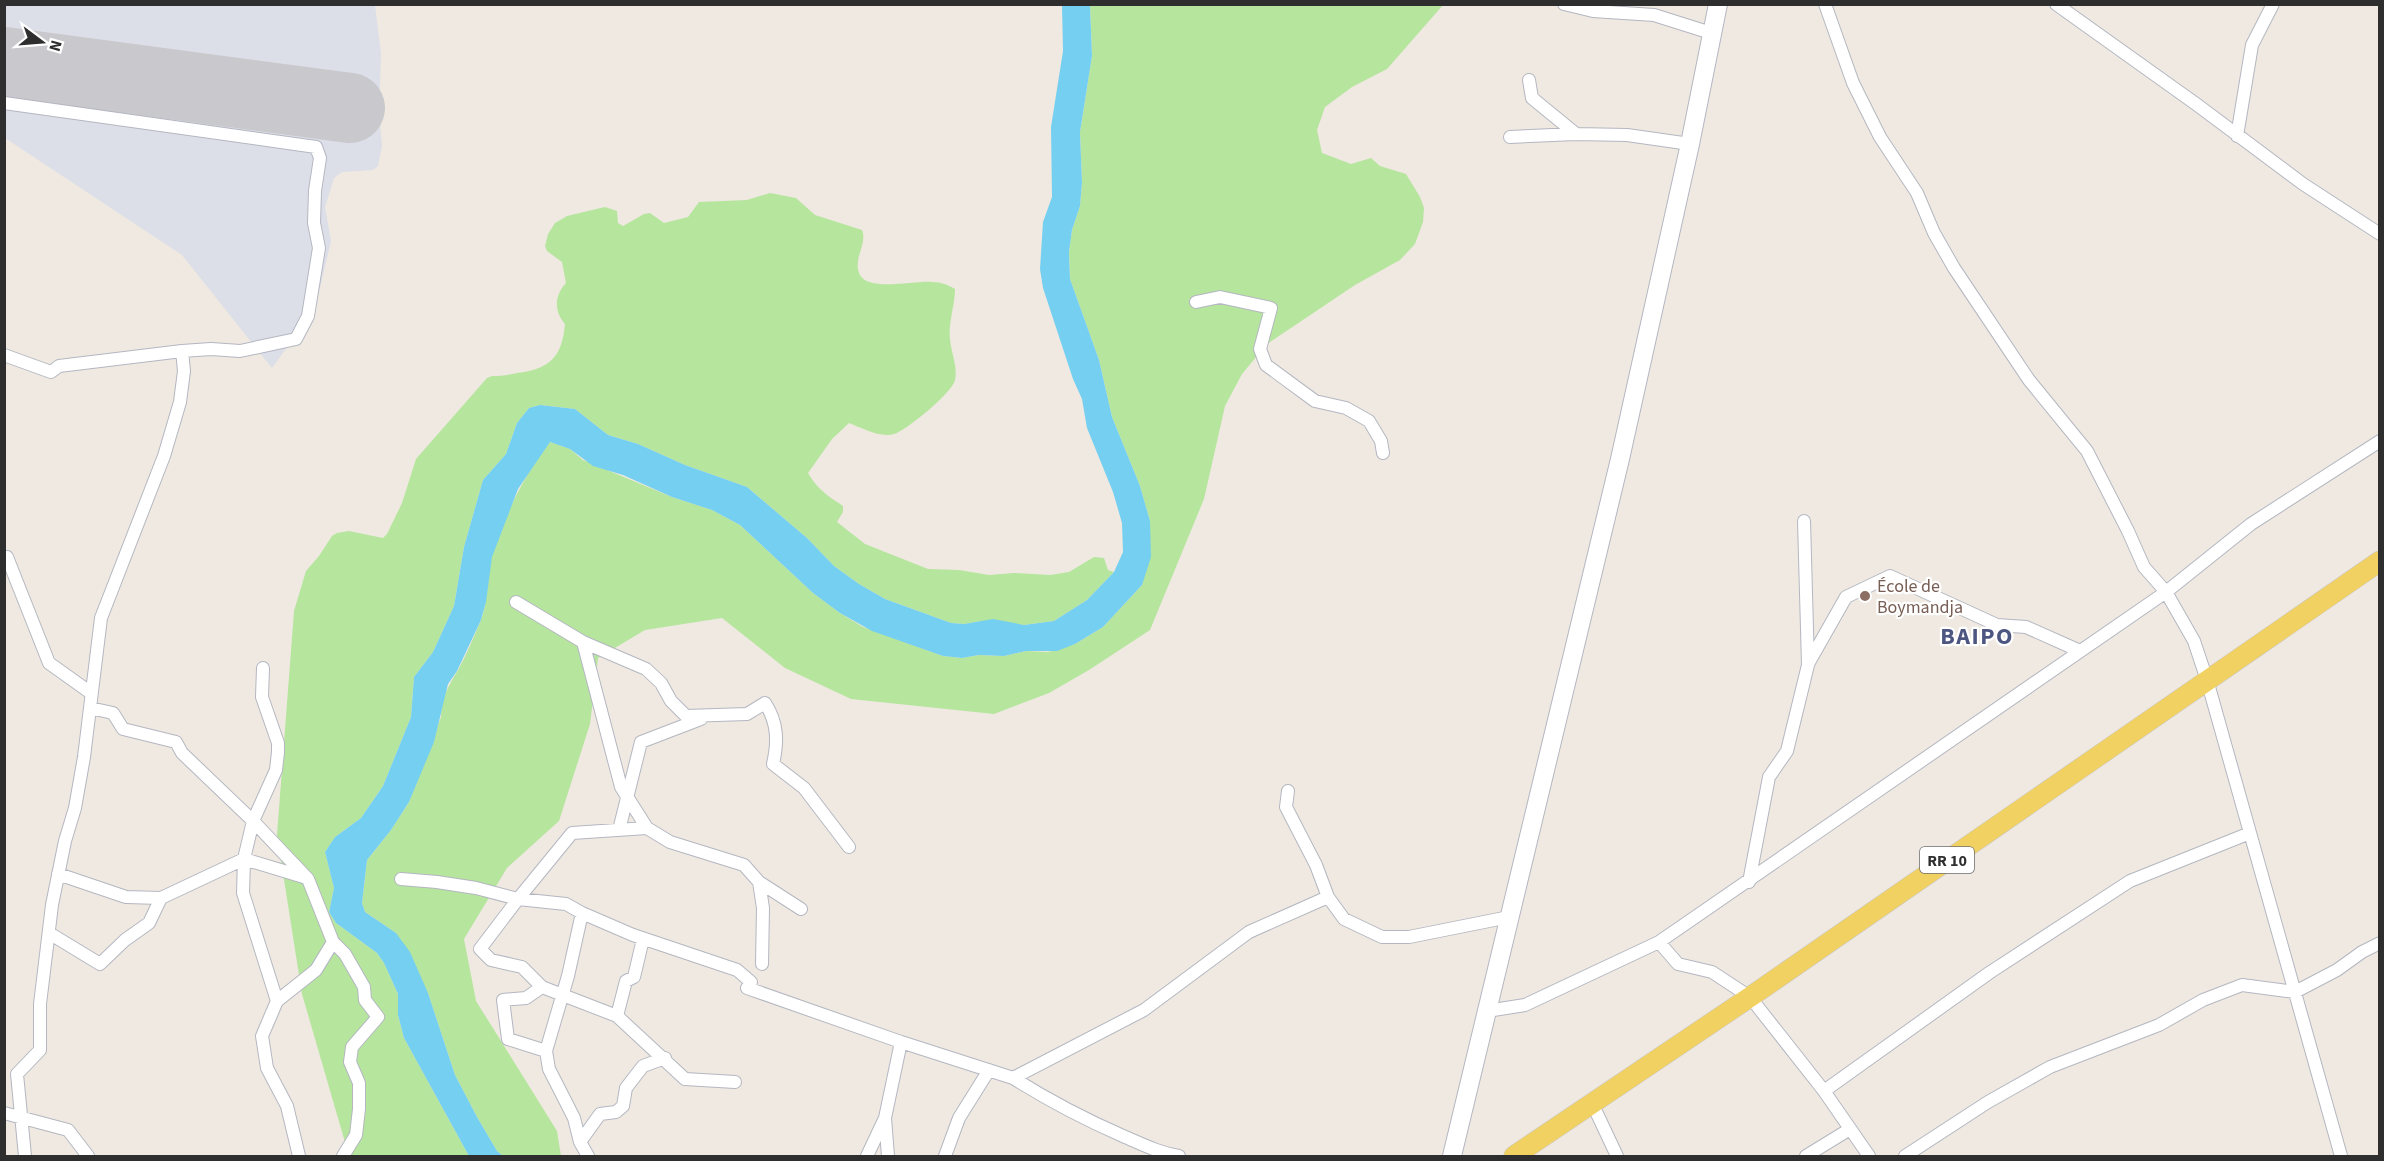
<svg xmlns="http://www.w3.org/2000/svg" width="2384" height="1161" font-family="'Source Sans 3',sans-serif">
  <rect width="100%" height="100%" fill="#efe9e1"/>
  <path fill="#dcdee8" d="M 4,5 L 375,5 L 381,54 L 379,112 L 382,146 L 378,166 L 373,170 L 342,172 L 334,178 L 325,207 L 331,241 L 312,322 L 304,338 L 288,346 L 272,368 L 182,255 L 5,138 Z"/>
  <path fill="#b6e59e" d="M 1090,5 L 1443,5 L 1387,69 L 1352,87 L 1325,107 L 1317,130 L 1322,153 L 1351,164 L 1371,158 L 1380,166 L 1406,174 L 1420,197 L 1424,208 L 1423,222 L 1415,244 L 1400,260 L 1355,285 L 1267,344 L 1242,374 L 1225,406 L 1204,499 L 1150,630 L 1089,670 L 1049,693 L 994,714 L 851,699 L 785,668 L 722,618 L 645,630 L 598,658 L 590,724 L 559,821 L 507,868 L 464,939 L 476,1001 L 557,1131 L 561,1156 L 503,1156 L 497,1151 L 477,1117 L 455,1075 L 428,993 L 396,933 L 365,912 L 362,903 L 367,860 L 391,830 L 409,802 L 441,717 C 441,698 449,685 458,670 C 467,654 474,636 481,620 C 489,599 486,577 492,556 C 504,516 524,475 550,442 L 570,449 L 583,460 L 672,497 L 712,510 L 740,525 L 813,593 L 840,613 L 863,627 L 943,656 L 962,658 L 979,655 L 1004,656 L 1026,651 L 1048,652 L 1075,644 L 1103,627 L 1142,585 L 1150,539 L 1150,521 L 1140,486 L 1112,417 L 1099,360 L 1070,279 L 1069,252 L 1072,230 L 1080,206 L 1082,183 L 1080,132 L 1092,56 Z
    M 770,193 L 796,198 L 815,215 L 862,230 C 868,244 852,259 860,275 C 869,292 916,280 933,282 C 941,282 948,285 955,289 C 955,305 948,323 950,339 C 951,353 958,366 955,380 C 952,393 907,430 894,434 C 880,438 862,428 849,423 L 832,439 L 808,473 C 817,489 828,496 843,506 L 843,512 L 837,522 L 865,544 L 928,569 L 959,570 L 989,575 L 1014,573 L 1050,575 L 1069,572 L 1094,557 L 1104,558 L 1108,570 L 1114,572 L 1087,600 L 1054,621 L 1024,625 L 982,621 L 964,624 L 951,623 L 885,599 L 859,584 L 834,566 L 807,538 L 747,487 L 685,465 L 638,444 L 608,435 L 575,409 L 540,405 L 529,408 L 517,423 L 506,454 L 483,480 L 464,547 L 454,606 L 433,652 L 414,677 L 411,717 L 383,786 L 361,818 L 335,837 L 325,852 L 334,888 L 329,912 L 336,923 L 377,953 L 384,963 L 398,994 L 398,1015 L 404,1038 L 469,1156 L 349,1156 L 302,994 L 277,835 L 294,611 L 306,571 L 319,556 L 332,536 L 337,533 L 349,531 L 383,538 L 387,534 L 402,503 L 416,459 L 487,378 L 492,376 C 501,376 509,375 517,373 C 549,369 562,358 565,324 C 554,311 554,296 566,283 L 562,262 L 547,251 L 545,246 L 548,234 L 555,223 L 567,216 L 605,207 L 617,211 L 618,223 L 623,226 L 644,214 L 650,213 L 664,223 L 688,217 L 699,202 L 747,200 Z"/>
  <path fill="#75cff0" d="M 1062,5 L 1090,5 L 1092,56 L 1080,132 L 1082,183 L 1080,206 L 1072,230 L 1069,252 L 1070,279 L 1099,360 L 1112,417 L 1140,486 L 1150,521 L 1151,557 L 1142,585 L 1103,627 L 1075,644 L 1057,651 L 1026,651 L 1004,656 L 979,655 L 962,658 L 943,656 L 872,631 L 840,613 L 813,593 L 740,525 L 712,510 L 672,497 L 623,475 L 593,466 L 570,449 L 550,442 L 518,489 L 492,557 L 486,602 L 481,620 L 457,671 L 448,684 L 434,742 L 409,802 L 391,830 L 367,860 L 362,903 L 365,912 L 396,933 L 410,952 L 428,993 L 455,1075 L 477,1117 L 497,1151 L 503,1156 L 469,1156 L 404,1038 L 398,1015 L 398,994 L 384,963 L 377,953 L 336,923 L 329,912 L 334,888 L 325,852 L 335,837 L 361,818 L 383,786 L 411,717 L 414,677 L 433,652 L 454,606 L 464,547 L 483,480 L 506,454 L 517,423 L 529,408 L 540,405 L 575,409 L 608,435 L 638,444 L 685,465 L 747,487 L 807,538 L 834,566 L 859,584 L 885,599 L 951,623 L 964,624 L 993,619 L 1024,625 L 1054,621 L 1087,600 L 1114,572 L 1123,552 L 1122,523 L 1113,492 L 1087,428 L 1082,399 L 1073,379 L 1043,288 L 1040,269 L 1043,222 L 1052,197 L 1051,127 L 1063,51 Z"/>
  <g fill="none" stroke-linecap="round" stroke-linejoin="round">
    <path stroke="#c9c8cc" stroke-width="70" d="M 4,62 L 350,108"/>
    <g stroke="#b4b7c1" stroke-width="14">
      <path id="street" d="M 1564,4 L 1593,11 L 1654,15 L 1711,33
        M 1825,4 L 1853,83 L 1880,137 L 1917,193 L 1934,233 L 1954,268 L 2029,380 L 2087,451 L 2128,531 L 2144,567 L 2166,592 L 2194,641 L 2207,680 L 2341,1156
        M 2056,4 L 2196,104 L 2303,184 L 2380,234
        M 1529,80 L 1532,98 L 1576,134 L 1627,135 L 1690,144
        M 4,103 L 316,147 L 320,158 L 315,191 L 314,223 L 319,248 L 308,316 L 296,339 L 240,351 L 211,349 L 182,351 L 184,371 L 180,402 L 164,456 L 101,618 L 84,757 L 75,808 L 65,841 L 52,905 L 40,1004 L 40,1050 L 17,1074 L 25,1156
        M 2237,136 L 2252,45 L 2273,4
        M 1510,137 L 1576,134
        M 1196,302 L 1220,297 L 1271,308 L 1260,349 L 1266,365 L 1315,401 L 1346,408 L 1369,421 L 1381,441 L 1383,453
        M 4,355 L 51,372 L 59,366 L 182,351
        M 4,557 L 7,557 L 49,663 L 91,693
        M 516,602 L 583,642 L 621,787 L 647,828 L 670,842 L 744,865 L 759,882 L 801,909
        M 583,642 L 646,669 L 661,683 L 671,701 L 686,716 L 747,714 L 765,703 C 778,723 778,742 773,764 L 804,788 L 849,847
        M 1808,664 L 1846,597 L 1890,576 L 1997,625 L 2026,627 L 2080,651
        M 263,668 L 262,697 L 278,743 L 278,752 L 276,770 L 253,821 L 244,859 L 243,893 L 277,1001 L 262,1036 L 267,1068 L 287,1106 L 299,1156
        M 90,708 L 113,713 L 123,729 L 176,742 L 182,753 L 253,821 L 308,879 L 333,942 L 316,970 L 277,1001
        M 1288,791 L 1286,807 L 1316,865 L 1328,897 L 1344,919 L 1382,937 L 1409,937 L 1509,917
        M 647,828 L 572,833 L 518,899 L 480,949 L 491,960 L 522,967 L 542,987 L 617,1016 L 685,1079 L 735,1082
        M 619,830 L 641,742 L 701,719
        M 58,874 L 126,897 L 161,898 L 244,859 L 307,878
        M 401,879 L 437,882 L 476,888 L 518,899 L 566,904 L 582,913 L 633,935 L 737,970 L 751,982
        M 759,882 L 763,908 L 762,964
        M 1749,882 L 1769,777 L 1787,751 L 1808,665 L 1804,521
        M 582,913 L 568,976 L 546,1051 L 549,1069 L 574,1118 L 580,1142 L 588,1156
        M 49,933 L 100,964 L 125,940 L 149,923 L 161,898
        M 333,942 L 345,954 L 364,987 L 365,1000 L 378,1017 L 352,1047 L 350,1062 L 359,1083 L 359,1109 L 356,1135 L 343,1156
        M 1659,942 L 1678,964 L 1712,972 L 1750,997 L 1824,1091 L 1869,1156
        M 542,987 L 526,998 L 503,1000 L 508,1039 L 546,1051
        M 747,988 L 901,1042 L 1013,1078 L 1144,1010 L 1249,932 L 1328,897
        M 1487,1011 L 1525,1005 L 1659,942 L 2166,592 L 2251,524 L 2380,441
        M 617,1016 L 626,981 L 634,977 L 643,939
        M 1013,1078 C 1048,1100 1084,1119 1123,1136 C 1142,1144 1159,1153 1179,1156
        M 1824,1091 L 1989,973 L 2130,881 L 2250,833
        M 1592,1103 L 1617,1156
        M 4,1113 L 68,1130 L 88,1156
        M 580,1142 L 600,1114 L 616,1112 L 623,1106 L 626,1088 L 643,1066 L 665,1058
        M 867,1156 L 884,1120
        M 888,1156 L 885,1118 L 901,1042
        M 945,1156 L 959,1118 L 989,1070
        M 1806,1156 L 1850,1129
        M 1905,1156 L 1988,1102 L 2050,1067 L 2159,1025 L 2203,1000 L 2242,985 L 2295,992 L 2337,970 L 2362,952 L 2380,943"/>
    </g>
    <g stroke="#b4b7c1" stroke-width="20">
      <path id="secondary" d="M 1452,1156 L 1620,459 L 1690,144 L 1718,4"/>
    </g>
    <g stroke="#c9c9c9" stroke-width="21">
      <path id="primary" d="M 1514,1156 L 1750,997 L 2380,561"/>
    </g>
    <use href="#street" stroke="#fff" stroke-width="12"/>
    <use href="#secondary" stroke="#fff" stroke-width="18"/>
    <use href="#primary" stroke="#f2d163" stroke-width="20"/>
  </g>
  <circle fill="#8d6e63" stroke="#fff" stroke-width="2" cx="1865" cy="596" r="6"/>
  <g text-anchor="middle" stroke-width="4.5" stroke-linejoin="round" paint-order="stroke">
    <rect fill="#fff" stroke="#6d6d6d" stroke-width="1.5" x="1920" y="847" width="54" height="26" rx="4.5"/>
    <g font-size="16" font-weight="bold" fill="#2e2e2e">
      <text x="1947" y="866">RR 10</text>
    </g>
    <g font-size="18" fill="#785e54" stroke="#fff" text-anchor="start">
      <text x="1877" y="592">École de<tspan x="1877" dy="21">Boymandja</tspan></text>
    </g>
    <g font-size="24" font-weight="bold" letter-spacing="1.5" fill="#4d5680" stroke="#fff">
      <text x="1977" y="644">BAIPO</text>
    </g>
  </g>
  <rect width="2384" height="1161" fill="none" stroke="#2e2e2e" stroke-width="12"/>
  <g transform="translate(42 42) rotate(106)" stroke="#ffffff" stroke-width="4.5" paint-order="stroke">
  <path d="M0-4.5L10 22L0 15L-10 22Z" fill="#2e2e2e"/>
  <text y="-9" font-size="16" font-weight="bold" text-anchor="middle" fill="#2e2e2e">N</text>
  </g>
</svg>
